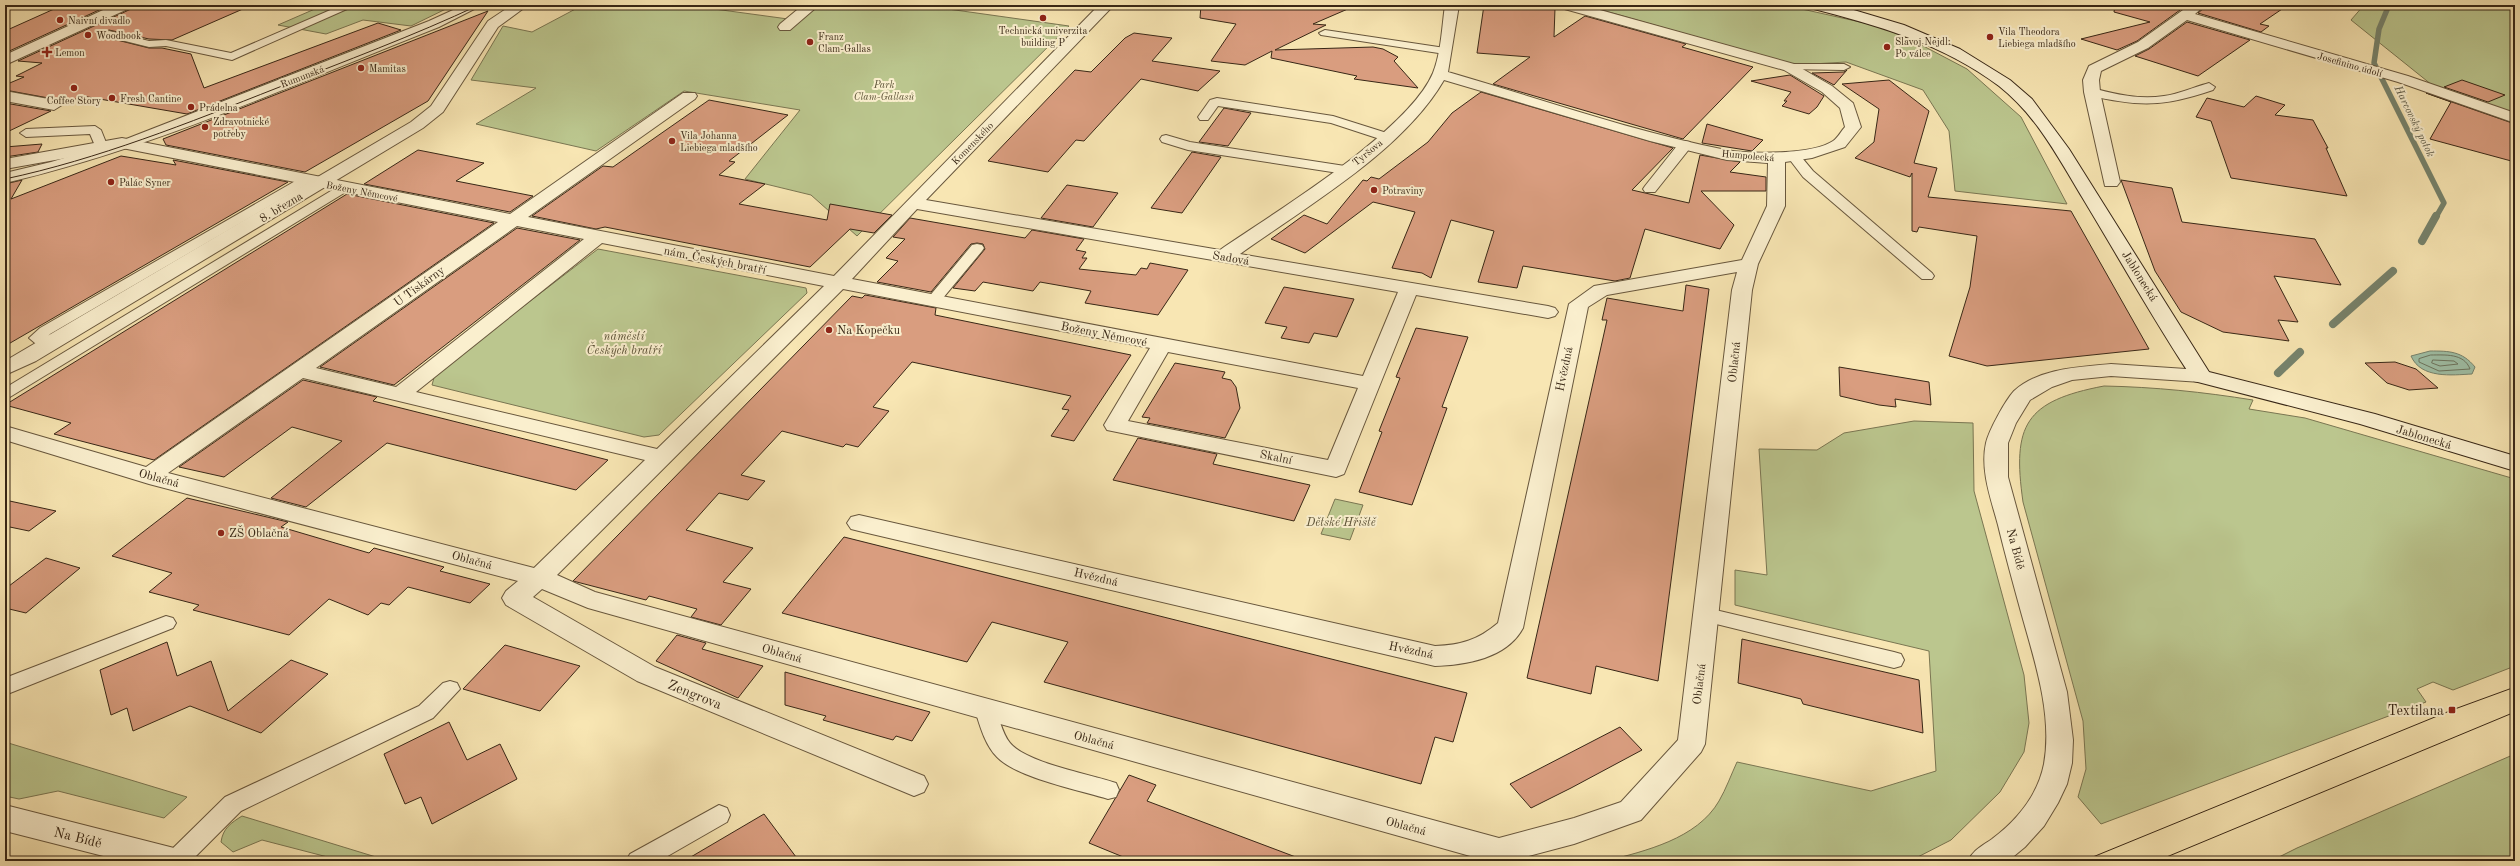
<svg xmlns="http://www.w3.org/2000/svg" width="2520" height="866" font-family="'Old Standard TT',serif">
  <rect width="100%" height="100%" fill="#f8e6b3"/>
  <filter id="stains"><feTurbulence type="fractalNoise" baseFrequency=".005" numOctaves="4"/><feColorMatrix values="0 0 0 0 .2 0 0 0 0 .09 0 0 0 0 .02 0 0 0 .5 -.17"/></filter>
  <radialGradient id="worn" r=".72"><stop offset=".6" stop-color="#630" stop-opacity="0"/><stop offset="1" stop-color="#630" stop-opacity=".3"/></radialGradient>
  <path fill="#bbc68e" stroke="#7a7652" d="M 324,5 L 454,5 L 411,26 L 363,20 L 326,34 L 278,25 Z
    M 583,5 L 685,5 L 788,19 L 806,5 L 952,5 L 948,9 L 1069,26 L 857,236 L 811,195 L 745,179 L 800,110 L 684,91 L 596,151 L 476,124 L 536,88 L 471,80 L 503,26 L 532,32 Z
    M 1584,5 L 1784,5 L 1878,26 L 1912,40 L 1967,69 L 2021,117 L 2067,204 L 1955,191 L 1949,131 L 1923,90 L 1846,62 L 1795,65 Z
    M 1867,5 L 1959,5 L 1952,8 L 1884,9 Z
    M 2364,5 L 2515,5 L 2515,114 L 2432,85 L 2351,20 Z
    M 598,249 L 806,288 L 807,293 L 659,435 L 644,437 L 432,385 L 435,374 Z
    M 2104,386 C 2155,387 2203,392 2253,400 L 2249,409 L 2305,418 L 2515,479 L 2515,666 L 2453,690 L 2433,682 L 2417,689 L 2426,702 L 2101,824 L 2078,797 L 2086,769 L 2083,721 L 2023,502 C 2012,425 2025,401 2104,386 Z
    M 1914,421 L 1973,423 L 1974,491 L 2024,675 L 2029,723 L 2024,752 L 2000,792 L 1951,840 L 1910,861 L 1606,861 C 1645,851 1697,839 1719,801 C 1726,789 1731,775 1737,762 L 1871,791 L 1936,771 L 1929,651 L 1735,605 L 1735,570 L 1767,575 L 1759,449 L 1817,450 L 1844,433 Z
    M 1335,499 L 1363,505 L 1350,540 L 1321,534 Z
    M 5,742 L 187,797 L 164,818 L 58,791 L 19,799 L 5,796 Z
    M 2515,754 L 2515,861 L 2271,861 L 2297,848 Z
    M 242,816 L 389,861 L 343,861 L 262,840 L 233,852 L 221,842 C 223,828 231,823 242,816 Z
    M 1374,857 L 1427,858 L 1435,861 L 1373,861 Z"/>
  <path fill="#9fc0a7" stroke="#76836d" d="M 2430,351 C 2449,351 2462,351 2475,367 L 2472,374 C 2452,375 2421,379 2411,356 Z"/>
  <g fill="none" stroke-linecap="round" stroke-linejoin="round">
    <path stroke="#6c745e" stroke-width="1" d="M 2431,355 C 2445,355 2464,353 2470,369 L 2439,371 L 2419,362 L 2419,359 Z
      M 2433,360 L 2454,361 L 2458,364 L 2440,366 L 2432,363 Z"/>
    <path stroke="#76836d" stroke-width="5.5" d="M 2389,5 L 2379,29 L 2374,63 L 2444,203 L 2436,217"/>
    <path stroke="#76836d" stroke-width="8" d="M 2422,241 L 2436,216
      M 2333,324 L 2393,271
      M 2278,373 L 2300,352"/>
  </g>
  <path fill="#d99d7f" stroke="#382716" d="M 63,5 L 110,5 L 5,53 L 5,31 Z
    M 133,5 L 252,5 L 172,40 L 149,39 L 109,30 L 102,34 L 105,37 L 149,48 L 162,48 L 191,54 L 204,88 L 378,23 L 401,30 L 187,114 L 82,96 L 63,105 L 54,99 L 5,90 L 5,85 L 24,77 L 16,76 L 42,63 L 18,61 L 131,9 Z
    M 1201,5 L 1357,5 L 1313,24 L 1326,25 L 1275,50 L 1373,47 L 1383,49 L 1398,57 L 1394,61 L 1418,88 L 1354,79 L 1357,76 L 1271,58 L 1272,51 L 1245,65 L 1211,61 L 1236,24 L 1200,18 Z
    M 1484,5 L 1555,8 L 1554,37 L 1585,16 L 1686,44 L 1682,47 L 1753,67 L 1683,139 L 1493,84 L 1530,57 L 1477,53 Z
    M 2115,5 L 2187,5 L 2137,41 L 2117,50 L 2081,39 L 2150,22 L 2114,12 Z
    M 2204,5 L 2288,5 L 2260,24 L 2269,26 L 2261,32 L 2198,13 L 2204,8 Z
    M 488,11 L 428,101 L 305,172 L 166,145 L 163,139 Z
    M 2187,22 L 2250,40 L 2198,76 L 2135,56 L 2149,49 Z
    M 1134,33 L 1172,38 L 1152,61 L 1220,71 L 1198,91 L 1141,79 L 1084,141 L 1076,140 L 1048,172 L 988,161 L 1075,70 L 1091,72 L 1125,38 Z
    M 1847,70 L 1834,85 L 1812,73 L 1844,72 Z
    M 1790,75 L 1824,96 L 1817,107 L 1809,114 L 1782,106 L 1787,101 L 1784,101 L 1791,92 L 1751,81 Z
    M 1889,80 L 1929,111 L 1914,163 L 1937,168 L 1928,197 L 2071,211 L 2149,349 L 1987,366 L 1949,356 L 1970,287 L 1977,236 L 1919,227 L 1917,232 L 1912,231 L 1912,173 L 1910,177 L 1855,158 L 1874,142 L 1879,109 L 1842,84 Z
    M 2462,80 L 2505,95 L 2488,102 L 2444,87 Z
    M 1481,92 L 1673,148 L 1632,190 L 1689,203 L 1700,155 L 1740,162 L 1730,172 L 1766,177 L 1766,191 L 1701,191 L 1734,225 L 1720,249 L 1645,229 L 1630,278 L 1615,281 L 1523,266 L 1517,288 L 1478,282 L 1494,231 L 1451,220 L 1431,278 L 1422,273 L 1392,268 L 1415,212 L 1373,202 L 1305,253 L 1271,239 L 1304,215 L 1327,224 L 1363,180 L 1367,181 L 1371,177 L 1379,179 L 1428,142 L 1452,113 Z
    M 2426,93 L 2515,124 L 2515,162 L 2430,139 L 2451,102 Z
    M 2256,96 L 2285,105 L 2275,115 L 2313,120 L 2328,148 L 2326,148 L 2347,196 L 2231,178 L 2211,121 L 2196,117 L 2207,98 L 2244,107 Z
    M 709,100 L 788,115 L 729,161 L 735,162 L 719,175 L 765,184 L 739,204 L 827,220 L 830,204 L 892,215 L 874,233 L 850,229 L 810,267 L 605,227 L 596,229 L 532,216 L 603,166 L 613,167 Z
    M 5,103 L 51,111 L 5,133 Z
    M 1224,108 L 1251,113 L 1228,146 L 1199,142 Z
    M 1707,124 L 1763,140 L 1752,151 L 1702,143 Z
    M 42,144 L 38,152 L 5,157 L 5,147 Z
    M 418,150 L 484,163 L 456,181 L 533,196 L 510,212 L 364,184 Z
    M 1192,152 L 1221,157 L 1182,213 L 1151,208 Z
    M 121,156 L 176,165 L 173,160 L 288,182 L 5,346 L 5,184 L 22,180 L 11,199 Z
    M 2121,180 L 2172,188 L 2182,222 L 2315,239 L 2341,285 L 2274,276 L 2298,322 L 2278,320 L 2289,341 L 2223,332 L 2181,312 L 2155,271 Z
    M 1067,185 L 1118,193 L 1093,227 L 1041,218 Z
    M 347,194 L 494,223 L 154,460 L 54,434 L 71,423 L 5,405 Z
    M 910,218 L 1025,238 L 1032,230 L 1084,239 L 1076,250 L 1086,252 L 1082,258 L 1087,258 L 1079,269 L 1136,275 L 1141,268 L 1147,269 L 1150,263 L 1188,270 L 1158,315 L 1085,303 L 1091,291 L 1040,282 L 1033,291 L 983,282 L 975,291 L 953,288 L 985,249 L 983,244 L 977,243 L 971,244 L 931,292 L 877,282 L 898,261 L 886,258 L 905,239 L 893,237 Z
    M 517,228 L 580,240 L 394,385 L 320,367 Z
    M 1686,285 L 1709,289 L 1658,681 L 1596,666 L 1591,694 L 1527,678 L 1595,374 L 1607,320 L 1602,320 L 1607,298 L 1683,311 Z
    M 1284,287 L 1354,299 L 1337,337 L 1314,333 L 1309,343 L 1281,338 L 1287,327 L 1265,323 Z
    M 865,295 L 936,308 L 935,315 L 1131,355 L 1074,441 L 1051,436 L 1069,410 L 1062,409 L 1071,396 L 912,362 L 873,407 L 889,411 L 858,447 L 846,444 L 843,447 L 782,431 L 741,475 L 765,481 L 748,500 L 719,493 L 686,530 L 753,548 L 723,582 L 751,589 L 721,625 L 691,617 L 697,609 L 649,596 L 646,600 L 573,581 L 852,296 L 862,298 Z
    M 1416,328 L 1468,337 L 1442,407 L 1447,408 L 1412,505 L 1359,492 L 1382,432 L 1379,431 L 1400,378 L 1396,377 Z
    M 2395,362 L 2416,369 L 2438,388 L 2409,390 L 2387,383 L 2365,363 Z
    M 1175,363 L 1225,372 L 1222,378 L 1231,380 L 1236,387 L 1240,408 L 1225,438 L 1147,423 L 1150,418 L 1142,417 Z
    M 1839,367 L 1929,382 L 1931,405 L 1895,399 L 1896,407 L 1879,405 L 1840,396 Z
    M 303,380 L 377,397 L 373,401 L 608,460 L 576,490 L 387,443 L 306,507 L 271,498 L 342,441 L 292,427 L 224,477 L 179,467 Z
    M 1138,438 L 1217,454 L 1213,464 L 1310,485 L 1294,521 L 1113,480 Z
    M 187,498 L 288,522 L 281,527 L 369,553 L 374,548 L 444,567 L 440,571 L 490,584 L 470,603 L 408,587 L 389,605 L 381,603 L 368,615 L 329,599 L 289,635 L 193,610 L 199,605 L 149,592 L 172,573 L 112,556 Z
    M 5,500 L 56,511 L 29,531 L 5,526 Z
    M 844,537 L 1467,693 L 1453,742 L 1435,737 L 1421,784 L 1044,682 L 1068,642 L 992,622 L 967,662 L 782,613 Z
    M 46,558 L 80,568 L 26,613 L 5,608 L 5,589 Z
    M 677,635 L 706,643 L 702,649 L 763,666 L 738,698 L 656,661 Z
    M 1742,639 L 1919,680 L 1923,733 L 1803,704 L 1801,699 L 1738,683 Z
    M 167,642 L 177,676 L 211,661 L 228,711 L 291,660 L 328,674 L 261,733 L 190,706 L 133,731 L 127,708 L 111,715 L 100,670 Z
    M 505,645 L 580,666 L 540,711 L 463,689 Z
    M 785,672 L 846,689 L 930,712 L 912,741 L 896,736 L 893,740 L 823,720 L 826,716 L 785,705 Z
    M 449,722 L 467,760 L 500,744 L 517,779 L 432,824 L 421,797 L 405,804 L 384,754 Z
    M 1620,727 L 1642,750 L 1571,788 L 1531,808 L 1510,784 Z
    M 1129,775 L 1156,785 L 1147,801 L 1301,859 L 1301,861 L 1133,861 L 1089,843 Z
    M 764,814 L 799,861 L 684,861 Z"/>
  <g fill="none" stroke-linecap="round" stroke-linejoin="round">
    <g stroke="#68573d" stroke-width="2">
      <path id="service" d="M 342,5 L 356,5 L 232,60 L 166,46 L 149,47 L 105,36 L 103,34 L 109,31 L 149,41 L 166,40 L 231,53 Z
        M 1325,30 L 1445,48 L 1451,51 L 1445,54 L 1321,35 L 1319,33 Z
        M 1789,64 L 1844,64 L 1850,67 L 1844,70 L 1785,69 L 1785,65 Z
        M 2209,83 L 2215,87 L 2213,90 C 2163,107 2139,107 2088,95 L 2086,92 L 2092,88 C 2115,94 2139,100 2164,96 C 2179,94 2194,87 2209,83 Z
        M 1217,98 L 1333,116 L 1390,134 L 1392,137 L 1386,141 L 1331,123 L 1218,106 L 1208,120 L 1200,120 L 1198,117 L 1210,100 Z
        M 95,126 L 101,130 L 107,145 L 106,148 L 96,148 L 90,134 L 26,137 L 20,133 L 26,129 Z
        M 1166,135 L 1190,142 L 1345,166 L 1352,170 L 1345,174 L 1188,150 L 1162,142 L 1160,139 L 1162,136 Z
        M 1685,141 L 1690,142 L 1691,145 L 1690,148 L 1655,192 L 1645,192 L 1643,189 L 1645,186 L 1680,142 Z
        M 1793,152 L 1798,153 L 1813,171 L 1932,273 L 1934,276 L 1932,279 L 1922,279 L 1803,177 L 1787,156 Z
        M 304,176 L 311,180 L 309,183 L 50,334 L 47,338 L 56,346 L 54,349 L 42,349 L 29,338 L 40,328 Z
        M 344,183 L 349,184 L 351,187 L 349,190 L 5,400 L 5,388 Z
        M 977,244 L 982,245 L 984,248 L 982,251 L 938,304 L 928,304 L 925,301 L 928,298 L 972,245 Z
        M 1707,608 L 1894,652 L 1901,654 L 1904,660 L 1901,666 L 1894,668 L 1700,620 L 1697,615 L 1700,610 Z
        M 166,616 L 173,618 L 176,623 L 173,628 L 5,695 L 5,678 Z
        M 450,681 L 457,683 L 460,689 L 433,718 L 241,811 L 191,861 L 163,861 L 167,854 L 225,797 L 419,706 L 443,683 Z
        M 986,702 L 993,704 C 1000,717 1001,732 1010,743 C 1026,763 1090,774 1116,783 L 1119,790 L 1116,797 L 1108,799 C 1079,790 1017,778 997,757 C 985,745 980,726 975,710 L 979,704 Z
        M 719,805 L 727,808 L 730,815 L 727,822 L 659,861 L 626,861 L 630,854 Z"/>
    </g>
    <g stroke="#68573d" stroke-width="2">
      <path id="pedestrian" d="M 114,5 L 132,5 L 130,8 L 5,65 L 5,55 Z
        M 803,5 L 819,5 L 790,30 L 780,30 L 778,27 L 780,24 Z
        M 5,91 L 54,100 L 62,105 L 54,110 L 5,101 Z"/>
    </g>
    <g stroke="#68573d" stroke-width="2">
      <path id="minor" d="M 1099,5 L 1114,5 L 926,200 L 1220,250 C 1275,212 1408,132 1433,73 C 1441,53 1442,27 1445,5 L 1459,5 L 1448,72 C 1538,98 1634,132 1726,150 C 1750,154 1812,155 1833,141 C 1838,138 1841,131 1845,127 L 1840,108 L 1822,92 L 1784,70 L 1561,8 L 1559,5 L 1582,5 L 1794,64 L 1832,86 L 1853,103 L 1861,127 L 1845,147 L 1812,158 L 1785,162 L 1785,206 L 1758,264 L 1752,290 L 1705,744 L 1701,752 L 1641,820 L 1574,844 L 1510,861 L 1488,861 L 588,608 L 542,589 L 533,597 L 655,667 L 924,776 L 928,784 L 924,792 L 914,796 L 637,681 L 506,605 L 502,598 L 506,591 L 518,581 L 149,484 L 5,440 L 5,426 L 146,467 L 498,222 L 122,148 L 5,169 L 5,159 L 122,138 L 510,214 L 683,93 L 695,93 L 697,96 L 695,99 L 528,217 L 834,276 ZM 1444,80 L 1650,141 L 1727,160 L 1768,163 L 1767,206 L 1742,260 L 1594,286 L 1569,304 L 1498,623 C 1478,640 1461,645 1435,646 L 859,515 L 851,517 L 847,523 L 851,529 L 859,531 L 1435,666 C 1466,665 1507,658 1523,628 L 1588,307 L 1607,295 L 1737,272 L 1732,290 L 1678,740 L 1621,802 L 1574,818 L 1499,838 L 595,592 L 557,575 L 843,289 L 1150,348 L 1104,425 L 1107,430 L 1336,477 L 1344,474 L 1416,295 L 1548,318 L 1555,316 L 1558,312 L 1555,308 L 1548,306 L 1240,254 C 1307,206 1403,151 1444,80 ZM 917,209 L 1398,292 L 1363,376 L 852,279 ZM 517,226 L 584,239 L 396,387 L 316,368 ZM 602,243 L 824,286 L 657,449 L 416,392 ZM 1168,352 L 1358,388 L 1328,460 L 1128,421 ZM 303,378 L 645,460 L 534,568 L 168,473 Z
        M 2190,5 L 2202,5 L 2203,7 L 2195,14 L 2408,76 L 2515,113 L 2515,123 L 2398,82 L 2187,20 L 2148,48 L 2101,71 L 2099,80 L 2100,92 L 2120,182 L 2117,186 L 2105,186 L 2084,92 L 2083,80 L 2089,66 L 2138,42 Z"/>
    </g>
    <g stroke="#68573d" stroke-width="2">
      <path id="tertiary" d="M 464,5 L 482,5 L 439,27 C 296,83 155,148 5,183 L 5,173 L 51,162 L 121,141 L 429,21 Z
        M 512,5 L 528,5 L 498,27 L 443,112 L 423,128 L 36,361 L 5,375 L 5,361 L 411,122 L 431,106 L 488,21 Z
        M 2111,364 L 2201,370 L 2208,371 L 2211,376 L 2208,381 L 2201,382 L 2111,376 L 2072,380 L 2052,387 L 2030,400 L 2016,423 L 2008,443 L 2008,477 L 2067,692 L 2073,740 L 2072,763 L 2067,784 L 2058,803 L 2044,826 L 2025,847 L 2008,861 L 1968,861 C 1973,850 1982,846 1992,839 C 2017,820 2038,795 2044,764 C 2053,714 2034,659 2021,612 C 2013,583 2005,554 1998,525 C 1991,499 1980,470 1986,443 C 1989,430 2005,401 2014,391 C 2039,368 2080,367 2111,364 Z
        M 5,805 L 174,848 L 185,852 L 189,861 L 123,861 L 5,831 Z"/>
    </g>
    <g stroke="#382716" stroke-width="2">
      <path id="secondary" d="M 1808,5 L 1834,5 L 1847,8 L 1904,25 L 1960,49 L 2010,80 L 2032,99 L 2069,149 L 2209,372 L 2375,414 L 2515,456 L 2515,471 L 2360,424 L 2194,381 C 2154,321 2119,258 2082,197 C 2058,157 2036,115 1999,86 C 1943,44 1877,25 1810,8 Z"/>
    </g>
    <use href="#service" fill="#faefce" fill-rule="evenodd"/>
    <use href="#pedestrian" fill="#faefce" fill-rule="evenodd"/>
    <use href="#minor" fill="#faefce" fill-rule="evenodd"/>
    <use href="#tertiary" fill="#faefce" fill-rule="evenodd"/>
    <use href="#secondary" fill="#faefce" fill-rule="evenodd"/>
    <path stroke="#382716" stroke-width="1" d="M 5,179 C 99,159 188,123 277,88 C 345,61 413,36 479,5
      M 2083,861 L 2452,710 L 2515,687
      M 2157,861 L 2515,712"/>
  </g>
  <g fill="#8f2418" stroke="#faefce" stroke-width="1.5">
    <circle cx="1043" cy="18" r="4"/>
    <circle cx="60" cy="20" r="4"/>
    <circle cx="88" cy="35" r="4"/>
    <circle cx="1990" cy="37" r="4"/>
    <circle cx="810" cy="42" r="4"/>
    <circle cx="1887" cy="47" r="4"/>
    <path d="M45 46h4v4h4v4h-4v4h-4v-4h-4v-4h4z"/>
    <circle cx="361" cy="68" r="4"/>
    <circle cx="74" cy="88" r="4"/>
    <circle cx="112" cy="98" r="4"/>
    <circle cx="191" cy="107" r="4"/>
    <circle cx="205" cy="127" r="4"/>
    <circle cx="672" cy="141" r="4"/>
    <circle cx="111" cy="182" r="4"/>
    <circle cx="1374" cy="190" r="4"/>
    <circle cx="829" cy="330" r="4"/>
    <circle cx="221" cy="533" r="4"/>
    <rect x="2448" y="706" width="8" height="8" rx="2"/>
  </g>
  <g text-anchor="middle" stroke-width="4" stroke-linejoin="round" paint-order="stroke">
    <g font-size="10" fill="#382716" stroke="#faefce" text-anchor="start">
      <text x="68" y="24">Naivní divadlo</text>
      <text x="1043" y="34" text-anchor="middle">Technická univerzita<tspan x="1043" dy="12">building P</tspan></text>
      <text x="1998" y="35">Vila Theodora<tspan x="1998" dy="12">Liebiega mladšího</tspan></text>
      <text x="96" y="39">Woodbook</text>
      <text x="818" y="40">Franz<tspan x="818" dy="12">Clam-Gallas</tspan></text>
      <text x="1895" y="45">Slavoj Nejdl:<tspan x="1895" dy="12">Po válce</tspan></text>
      <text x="55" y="56">Lemon</text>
      <text x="369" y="72">Mamitas</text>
      <text x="120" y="102">Fresh Cantine</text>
      <text x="74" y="104" text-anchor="middle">Coffee Story</text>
      <text x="199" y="111">Prádelna</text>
      <text x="213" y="125">Zdravotnické<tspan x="213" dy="12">potřeby</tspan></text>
      <text x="680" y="139">Vila Johanna<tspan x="680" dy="12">Liebiega mladšího</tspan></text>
      <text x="119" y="186">Palác Syner</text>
      <text x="1382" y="194">Potraviny</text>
    </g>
    <g font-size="10" fill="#382716" stroke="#faefce">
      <text transform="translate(2350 64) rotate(16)" y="4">Josefinino údolí</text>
      <text transform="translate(302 76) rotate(-21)" y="4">Rumunská</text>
      <text transform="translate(972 143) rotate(-46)" y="4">Komenského</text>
      <text transform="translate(1367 152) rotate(-39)" y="4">Tyršova</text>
      <text transform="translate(1748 155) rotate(5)" y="4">Humpolecká</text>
      <text transform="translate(362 191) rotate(11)" y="4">Boženy Němcové</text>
    </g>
    <g font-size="10" font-style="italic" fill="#594f34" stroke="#faefce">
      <text x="884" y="88">Park<tspan x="884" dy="12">Clam-Gallasů</tspan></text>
    </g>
    <g font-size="11" font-style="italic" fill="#575542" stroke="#faefce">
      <text transform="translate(2415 121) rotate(64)" y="4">Harcovský potok</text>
    </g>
    <g font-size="12" fill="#382716" stroke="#faefce">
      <text transform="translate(281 207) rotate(-31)" y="4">8. března</text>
      <text transform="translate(1231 258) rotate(10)" y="4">Sadová</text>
      <text transform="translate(715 260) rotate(11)" y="4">nám. Českých bratří</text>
      <text transform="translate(2140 276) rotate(58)" y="4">Jablonecká</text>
      <text transform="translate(419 286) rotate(-36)" y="4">U Tiskárny</text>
      <text transform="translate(1104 334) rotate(11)" y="4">Boženy Němcové</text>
      <text transform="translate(1734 362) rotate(-84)" y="4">Oblačná</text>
      <text transform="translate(1564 369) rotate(-78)" y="4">Hvězdná</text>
      <text transform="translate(2424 437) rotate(17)" y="4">Jablonecká</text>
      <text transform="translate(1276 457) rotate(11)" y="4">Skalní</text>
      <text transform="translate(159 478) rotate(15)" y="4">Oblačná</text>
      <text transform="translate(2016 549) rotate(75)" y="4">Na Bídě</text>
      <text transform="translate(472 560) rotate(15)" y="4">Oblačná</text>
      <text transform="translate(1096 577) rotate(13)" y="4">Hvězdná</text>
      <text transform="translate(1411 650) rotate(12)" y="4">Hvězdná</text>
      <text transform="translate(782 653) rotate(16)" y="4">Oblačná</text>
      <text transform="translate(1699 684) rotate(-83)" y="4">Oblačná</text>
      <text transform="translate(1094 740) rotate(15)" y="4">Oblačná</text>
      <text transform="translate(1406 826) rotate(15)" y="4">Oblačná</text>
    </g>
    <g font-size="12" fill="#382716" stroke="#faefce" text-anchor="start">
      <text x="837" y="334">Na Kopečku</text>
      <text x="229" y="537">ZŠ Oblačná</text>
    </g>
    <g font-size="12" font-style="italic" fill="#594f34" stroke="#faefce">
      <text x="624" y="340">náměstí<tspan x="624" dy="14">Českých bratří</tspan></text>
      <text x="1341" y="526">Dětské Hřiště</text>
    </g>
    <g font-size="14" fill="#382716" stroke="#faefce">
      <text transform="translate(695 694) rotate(22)" y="5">Zengrova</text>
      <text transform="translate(78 837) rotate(14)" y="5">Na Bídě</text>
    </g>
    <g font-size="14" fill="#382716" stroke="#faefce" text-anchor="end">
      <text x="2444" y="715">Textilana</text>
    </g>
  </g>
  <rect width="2520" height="866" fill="none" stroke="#f8e6b3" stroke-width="20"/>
  <rect x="6" y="6" width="2508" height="854" fill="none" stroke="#382716" stroke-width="2"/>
  <rect x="10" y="10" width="2500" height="846" fill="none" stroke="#382716"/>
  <rect width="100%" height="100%" filter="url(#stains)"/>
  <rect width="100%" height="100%" fill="url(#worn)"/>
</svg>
